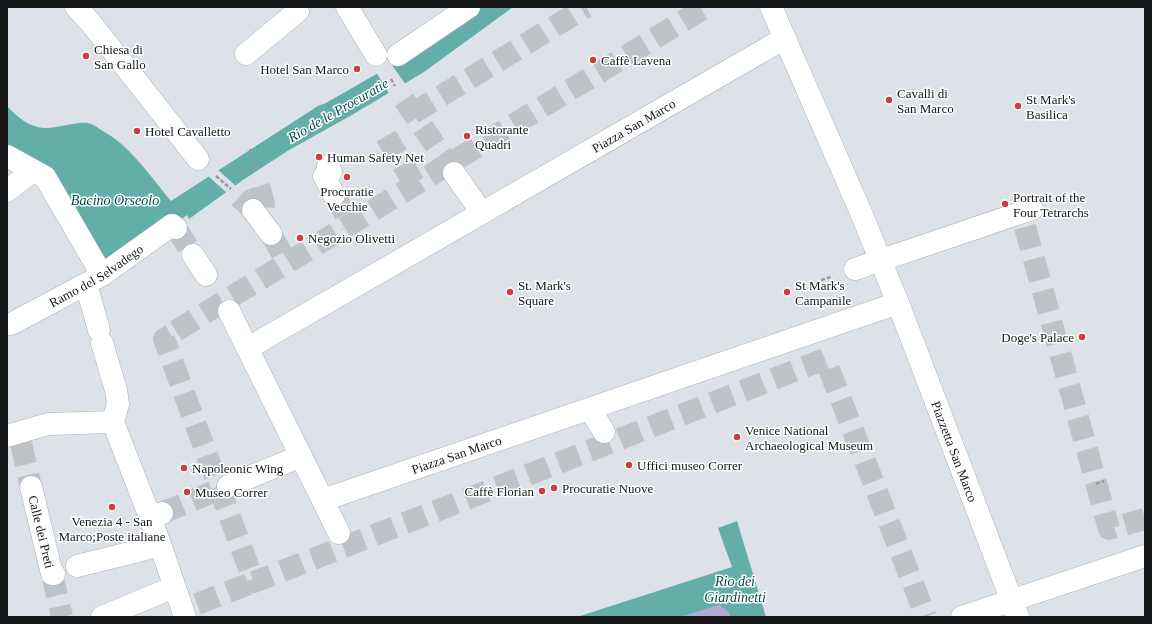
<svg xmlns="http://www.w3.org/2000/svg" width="1152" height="624" font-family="'Times New Roman',serif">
  <rect width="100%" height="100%" fill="#dce2e7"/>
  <path fill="#b6a8d3" d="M 719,605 L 728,612 L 730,617 L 681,617 Z"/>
  <path fill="#63aea9" d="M 482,7 L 513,7 L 424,72 L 350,116 L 289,150 L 243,180 L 189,219 L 187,215 L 182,219 L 156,223 L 111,255 L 106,264 L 7,146 L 7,106 C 17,117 30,128 45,128 C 52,128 60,126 67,125 C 73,124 82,122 88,123 C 92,124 97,127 101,130 C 131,146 150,176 171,201 L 318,106 L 326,103 L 392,65 Z
    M 737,521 L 766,617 L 730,617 L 728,612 L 719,605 L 681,617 L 577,617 L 732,567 L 718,528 Z"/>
  <path fill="#dce2e7" d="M 400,57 L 401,59 L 392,65 L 406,85 L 390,95 L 376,72 Z
    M 217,169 L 237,187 L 228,194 L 207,175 Z"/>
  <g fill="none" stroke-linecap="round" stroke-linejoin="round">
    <path stroke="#bec3c8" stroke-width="22" stroke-dasharray="22 11" stroke-linecap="butt" d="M 404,100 L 453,171
      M 413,113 L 586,7
      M 386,136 L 415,185
      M 259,186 L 264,204 L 263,223
      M 334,195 L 351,224
      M 239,197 L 253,210
      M 1025,227 L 1109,529 L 1145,519
      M 176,228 L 193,255
      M 271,234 L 287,263
      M 176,331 L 223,302 L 706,7
      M 171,335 L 164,339 L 254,582 L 825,359 L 926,617
      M 21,443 L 31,487
      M 162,513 L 225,487
      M 52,574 L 62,617
      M 197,604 L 254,582"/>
    <g stroke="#aab0b4" stroke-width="23">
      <g id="street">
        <path d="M 76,7 L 90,22 L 198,159"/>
        <path d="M 347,7 L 376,55"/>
        <path id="s1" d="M 771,7 L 862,215 L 898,303 L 1018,617"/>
        <path d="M 246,54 L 298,11"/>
        <path d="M 398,55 L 469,7"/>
        <path d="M 7,156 L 45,177 L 102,275"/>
        <path d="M 328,166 L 331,172 L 324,176 L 334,195"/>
        <path d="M 454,173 L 482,213"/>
        <path d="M 7,191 L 33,171"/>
        <path d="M 253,210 L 271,234"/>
        <path d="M 193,255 L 206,275"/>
        <path d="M 855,269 L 1032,209"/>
        <path d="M 86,284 L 99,330"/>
        <path d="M 229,311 L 339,533"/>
        <path id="s2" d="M 11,324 L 86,284 L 102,275 L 172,225 L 176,228"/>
        <path d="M 102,343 L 116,390 L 118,404 L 113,422 L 150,517"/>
        <path id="s3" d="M 248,348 L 785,38"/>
        <path d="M 590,409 L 604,432"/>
        <path d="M 7,436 L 48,424 L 113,422"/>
        <path d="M 228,486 L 301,456"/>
        <path id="s4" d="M 31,487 L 52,574 L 54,574"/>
        <path id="s5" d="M 323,500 L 898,303"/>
        <path d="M 160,544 L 185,617"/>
        <path d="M 77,566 L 142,550 L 160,544 L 150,517 L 162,513"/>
        <path d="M 102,617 L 174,587"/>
        <path d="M 962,617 L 1145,556"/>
      </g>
    </g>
    <path stroke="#95999d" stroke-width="2.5" stroke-dasharray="4 2" stroke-linecap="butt" d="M 391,79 L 395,86
      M 250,149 L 256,172
      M 216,176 L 231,189
      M 821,280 L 831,277
      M 1096,484 L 1104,481"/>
    <use href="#street" stroke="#fff" stroke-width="22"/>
  </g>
  <g fill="#cd3d43" stroke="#fff" stroke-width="1.5">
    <circle cx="86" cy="56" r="4"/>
    <circle cx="593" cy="60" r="4"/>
    <circle cx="357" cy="69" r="4"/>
    <circle cx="889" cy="100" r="4"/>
    <circle cx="1018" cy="106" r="4"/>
    <circle cx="137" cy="131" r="4"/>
    <circle cx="467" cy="136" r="4"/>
    <circle cx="319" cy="157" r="4"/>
    <circle cx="347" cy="177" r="4"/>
    <circle cx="1005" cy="204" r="4"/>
    <circle cx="300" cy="238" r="4"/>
    <circle cx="510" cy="292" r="4"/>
    <circle cx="787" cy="292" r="4"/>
    <circle cx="1082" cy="337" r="4"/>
    <circle cx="737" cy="437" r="4"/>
    <circle cx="629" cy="465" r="4"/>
    <circle cx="184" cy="468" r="4"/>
    <circle cx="554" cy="488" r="4"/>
    <circle cx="542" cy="491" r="4"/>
    <circle cx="187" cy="492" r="4"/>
    <circle cx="112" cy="507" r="4"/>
  </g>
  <g text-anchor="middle" stroke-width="3" stroke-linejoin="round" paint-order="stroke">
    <g font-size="13" fill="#141618" stroke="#fff" text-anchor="start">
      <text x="94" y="54">Chiesa di<tspan x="94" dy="15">San Gallo</tspan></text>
      <text x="601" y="65">Caffè Lavena</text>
      <text x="349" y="74" text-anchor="end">Hotel San Marco</text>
      <text x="897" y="98">Cavalli di<tspan x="897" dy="15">San Marco</tspan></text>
      <text x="1026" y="104">St Mark's<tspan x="1026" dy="15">Basilica</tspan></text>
      <text x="475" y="134">Ristorante<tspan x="475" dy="15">Quadri</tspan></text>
      <text x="145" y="136">Hotel Cavalletto</text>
      <text x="327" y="162">Human Safety Net</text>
      <text x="347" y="196" text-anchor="middle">Procuratie<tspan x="347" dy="15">Vecchie</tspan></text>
      <text x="1013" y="202">Portrait of the<tspan x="1013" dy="15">Four Tetrarchs</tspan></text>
      <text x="308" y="243">Negozio Olivetti</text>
      <text x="518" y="290">St. Mark's<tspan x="518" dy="15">Square</tspan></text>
      <text x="795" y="290">St Mark's<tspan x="795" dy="15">Campanile</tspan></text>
      <text x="1074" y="342" text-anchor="end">Doge's Palace</text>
      <text x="745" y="435">Venice National<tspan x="745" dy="15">Archaeological Museum</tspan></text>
      <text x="637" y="470">Uffici museo Correr</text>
      <text x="192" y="473">Napoleonic Wing</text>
      <text x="562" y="493">Procuratie Nuove</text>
      <text x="534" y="496" text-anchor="end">Caffè Florian</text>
      <text x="195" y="497">Museo Correr</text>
      <text x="112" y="526" text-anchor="middle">Venezia 4 - San<tspan x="112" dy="15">Marco;Poste italiane</tspan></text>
    </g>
    <g font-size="13" fill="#141618" stroke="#fff">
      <text dy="5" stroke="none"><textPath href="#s3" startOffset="445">Piazza San Marco</textPath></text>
      <text dy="5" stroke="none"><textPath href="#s2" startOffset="98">Ramo del Selvadego</textPath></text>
      <text dy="5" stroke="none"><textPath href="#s1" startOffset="481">Piazzetta San Marco</textPath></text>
      <text dy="5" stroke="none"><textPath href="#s5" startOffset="141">Piazza San Marco</textPath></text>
      <text dy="5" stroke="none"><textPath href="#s4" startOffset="46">Calle dei Preti</textPath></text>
    </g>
    <g font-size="14" font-style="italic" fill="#014a46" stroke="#fff">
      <text transform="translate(338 110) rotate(-30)" y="5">Rio de le Procuratie</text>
      <text x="115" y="205">Bacino Orseolo</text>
      <text x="735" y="586">Rio dei<tspan x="735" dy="16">Giardinetti</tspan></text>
    </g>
  </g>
  <rect width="1152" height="624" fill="none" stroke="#141618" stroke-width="16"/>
</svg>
